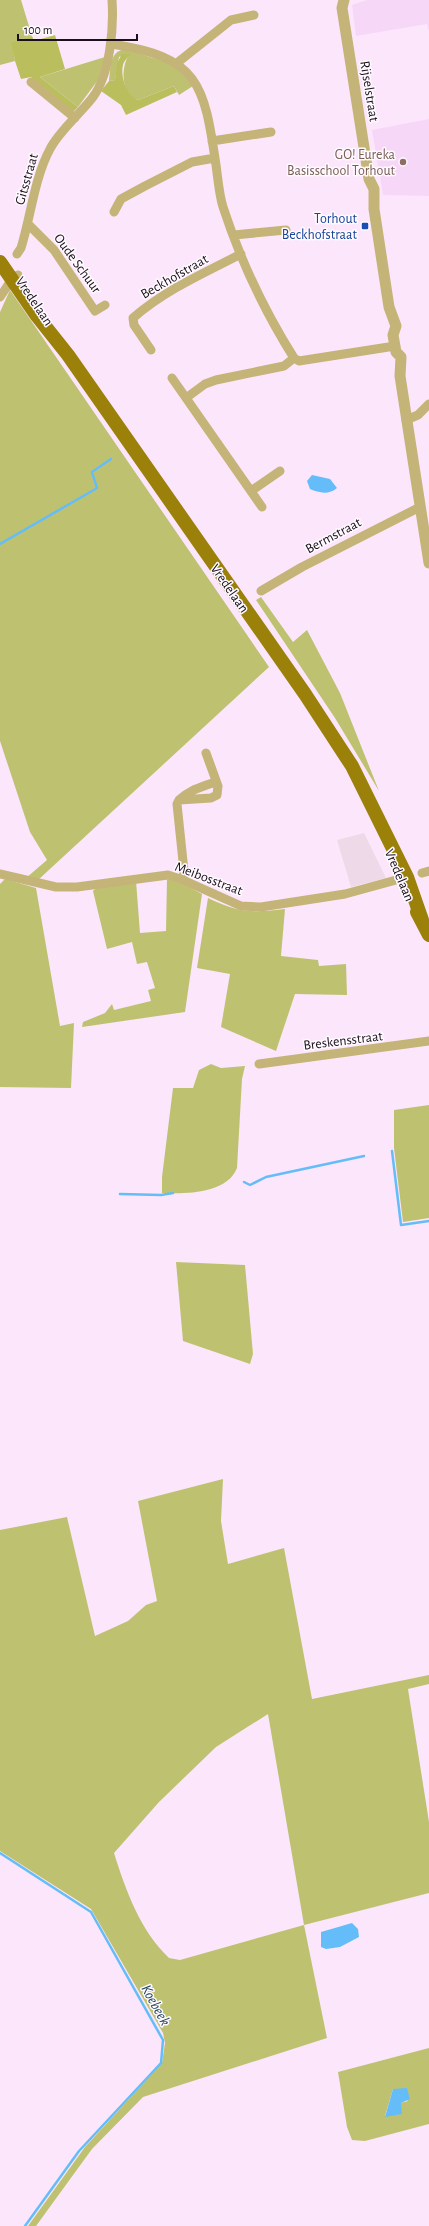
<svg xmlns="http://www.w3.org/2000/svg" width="429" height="2226" font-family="'Alegreya Sans',sans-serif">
  <rect width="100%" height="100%" fill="#fce6fc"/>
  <path fill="#eed9e8" d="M 364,833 L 386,878 L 351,887 L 337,840 Z"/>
  <path fill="#f7d7f7" d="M 367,0 L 429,0 L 429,32 L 427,24 L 356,36 L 352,5 Z
    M 429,119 L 429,196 L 383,195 L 372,130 Z"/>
  <path fill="#bec270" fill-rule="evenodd" d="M 0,0 L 21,0 L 32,36 L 12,42 L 15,61 L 0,65 Z
    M 125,49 L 175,65 L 193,86 L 179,95 L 174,86 L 138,100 C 120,94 121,68 129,54 L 119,57 L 115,80 L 109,81 C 111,67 109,52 125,49 Z
    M 105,57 L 98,80 L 78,107 L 40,77 Z
    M 10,290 L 269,667 L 38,880 L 26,878 L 47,860 L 30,832 L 0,741 L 0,312 Z
    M 261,597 L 293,642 L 307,630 L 340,693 L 379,791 L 335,718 L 256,600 Z
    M 5,879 L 36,888 L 60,1026 L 74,1023 L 71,1088 L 0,1087 L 0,884 Z
    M 167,879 L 185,885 L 202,894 L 185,1012 L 82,1027 L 83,1022 L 105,1013 L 112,1004 L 114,1010 L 151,1001 L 148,990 L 155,988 L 147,962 L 137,964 L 132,942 L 107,949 L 93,891 L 96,888 L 136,881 L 140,933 L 166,931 Z
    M 208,898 C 240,913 250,913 285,909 L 281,956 L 318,960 L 319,966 L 346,964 L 347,995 L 295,994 L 276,1051 L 221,1027 L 230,974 L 197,968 Z
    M 211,1064 L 221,1068 L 245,1066 L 242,1079 L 237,1168 C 227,1194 185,1194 162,1193 L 162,1177 L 173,1088 L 193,1088 L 199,1070 Z
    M 429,1105 L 429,1218 L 403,1222 L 394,1148 L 394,1110 Z
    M 176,1262 L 245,1265 L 253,1354 L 250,1364 L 183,1341 Z
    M 223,1479 L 221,1521 L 228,1564 L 284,1548 L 312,1699 L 429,1675 L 429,1684 L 408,1689 L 429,1822 L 429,1893 L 304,1925 L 327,2038 L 143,2097 L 92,2149 L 36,2226 L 28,2226 L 85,2147 L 162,2063 L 165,2043 L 163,2033 L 91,1909 L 0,1851 L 0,1530 L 67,1517 L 95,1636 L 128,1621 L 146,1605 L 157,1601 L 138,1501 ZM 268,1714 L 304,1925 L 180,1960 L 169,1958 C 140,1930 126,1891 114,1853 L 159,1802 L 216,1747 Z
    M 429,2048 L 429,2124 L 365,2141 L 352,2140 L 347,2127 L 338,2072 ZM 393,2089 L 408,2101 L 400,2103 L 400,2109 L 385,2116 Z"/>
  <path fill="#bbbe5d" d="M 55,35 L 65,69 L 40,77 L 78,107 L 73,112 L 31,77 L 21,79 L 15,61 L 11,42 L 32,36 L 34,41 Z
    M 122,54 L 130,54 C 128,57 124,61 123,65 C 120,77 127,96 138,100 L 174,86 L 177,92 L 126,115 L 121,105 L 101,91 L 109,81 L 115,80 L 117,63 Z"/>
  <path fill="#64bdf8" d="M 312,475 L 330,479 L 337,488 C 329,495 319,493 310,489 L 307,481 Z
    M 352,1923 L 358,1929 L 359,1937 L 340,1947 L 326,1949 L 321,1947 L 321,1932 Z
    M 407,2088 L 410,2099 L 401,2103 L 402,2114 L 385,2117 L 393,2089 Z"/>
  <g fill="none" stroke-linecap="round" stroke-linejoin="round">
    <path stroke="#64bdf8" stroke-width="2.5" d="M 0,544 L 92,491 L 97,488 L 92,472 L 111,459
      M 392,1151 L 401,1225 L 429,1221
      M 244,1182 L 250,1185 L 266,1177 L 364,1156
      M 120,1194 L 161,1195 L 173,1193
      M 0,1853 L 91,1912 L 163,2040 L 161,2063 L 79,2151 L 25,2226"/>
    <path stroke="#c4b478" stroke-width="9" d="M 111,44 C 199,57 204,83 216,165 C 218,179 219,194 223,207 C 240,259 265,312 294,358 L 299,361 L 395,346
      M 177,63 L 231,20 L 254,15
      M 31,82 L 75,118
      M 212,141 L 271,132
      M 114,212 L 121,199 L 145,186 L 192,162 L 215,158
      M 28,224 L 54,250 L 95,311 L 105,305
      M 234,235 L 286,230
      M 17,254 L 21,248 C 31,216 34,179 50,149 C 59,131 80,114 93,97 C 110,74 114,28 112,0
      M 0,297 L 12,279 L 18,275
      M 151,350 L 134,325 L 133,318 C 165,290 204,273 241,254
      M 172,378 L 186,398
      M 406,420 L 418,415 L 429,404
      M 251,491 L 280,471
      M 262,507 L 186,398 L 205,384 L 216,380 L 284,366 L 294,358
      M 261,591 L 302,567 L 420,507
      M 179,800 C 189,790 202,787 215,782
      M 422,873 L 429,871
      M 0,874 L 56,887 L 77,887 L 168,875 L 183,880 L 241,906 L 261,907 L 345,894 L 407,877
      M 183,880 L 184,871 L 177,804 L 179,800 L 211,798 L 217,795 L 218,786 L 206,753
      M 259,1064 L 429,1041"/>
    <path stroke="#c4b478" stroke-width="11" d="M 344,0 L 342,8 L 369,179 L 374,189 L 374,209 L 389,307 L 396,326 L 393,335 L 396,352 L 401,357 L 400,376 L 429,563"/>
    <path stroke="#9b8109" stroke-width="14" d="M 0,262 L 37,316 L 68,355 L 305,694 L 352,766 L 407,877 L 422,920
      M 417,912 L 429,935"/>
  </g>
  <circle fill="#8d6e63" stroke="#fffaff" stroke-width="1.5" cx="403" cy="162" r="4"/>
  <rect fill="#1a4fb4" stroke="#fffaff" stroke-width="1.5" x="361" y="222" width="8" height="8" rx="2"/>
  <g text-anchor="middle" stroke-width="3" stroke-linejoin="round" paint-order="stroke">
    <g font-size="14" fill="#191019" stroke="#fffaff">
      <text transform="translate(370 91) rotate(81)" y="5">Rijselstraat</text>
      <text transform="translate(26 179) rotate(-74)" y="5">Gitsstraat</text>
      <text transform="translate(78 263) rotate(54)" y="5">Oude Schuur</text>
      <text transform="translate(174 276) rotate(-30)" y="5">Beckhofstraat</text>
      <text transform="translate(35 301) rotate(56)" y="5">Vredelaan</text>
      <text transform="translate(333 535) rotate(-28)" y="5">Bermstraat</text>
      <text transform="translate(230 588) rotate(55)" y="5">Vredelaan</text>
      <text transform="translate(400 875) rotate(67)" y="5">Vredelaan</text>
      <text transform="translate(209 878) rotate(21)" y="5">Meibosstraat</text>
      <text transform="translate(343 1040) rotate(-7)" y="5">Breskensstraat</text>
    </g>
    <g font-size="14" fill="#785e54" stroke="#fffaff" text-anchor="end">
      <text x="395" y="159">GO! Eureka<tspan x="395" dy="16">Basisschool Torhout</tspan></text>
    </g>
    <g font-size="14" fill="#164399" stroke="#fffaff" text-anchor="end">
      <text x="357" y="223">Torhout<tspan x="357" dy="16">Beckhofstraat</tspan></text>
    </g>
    <g font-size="15" font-style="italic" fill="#1c425a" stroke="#fffaff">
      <text transform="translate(156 2005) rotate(61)" y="5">Koebeek</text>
    </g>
  </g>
  <path d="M18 34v6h119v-6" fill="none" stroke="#191019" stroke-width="2"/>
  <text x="24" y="34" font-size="12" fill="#191019" stroke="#fffaff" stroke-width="3" paint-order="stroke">100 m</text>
</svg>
